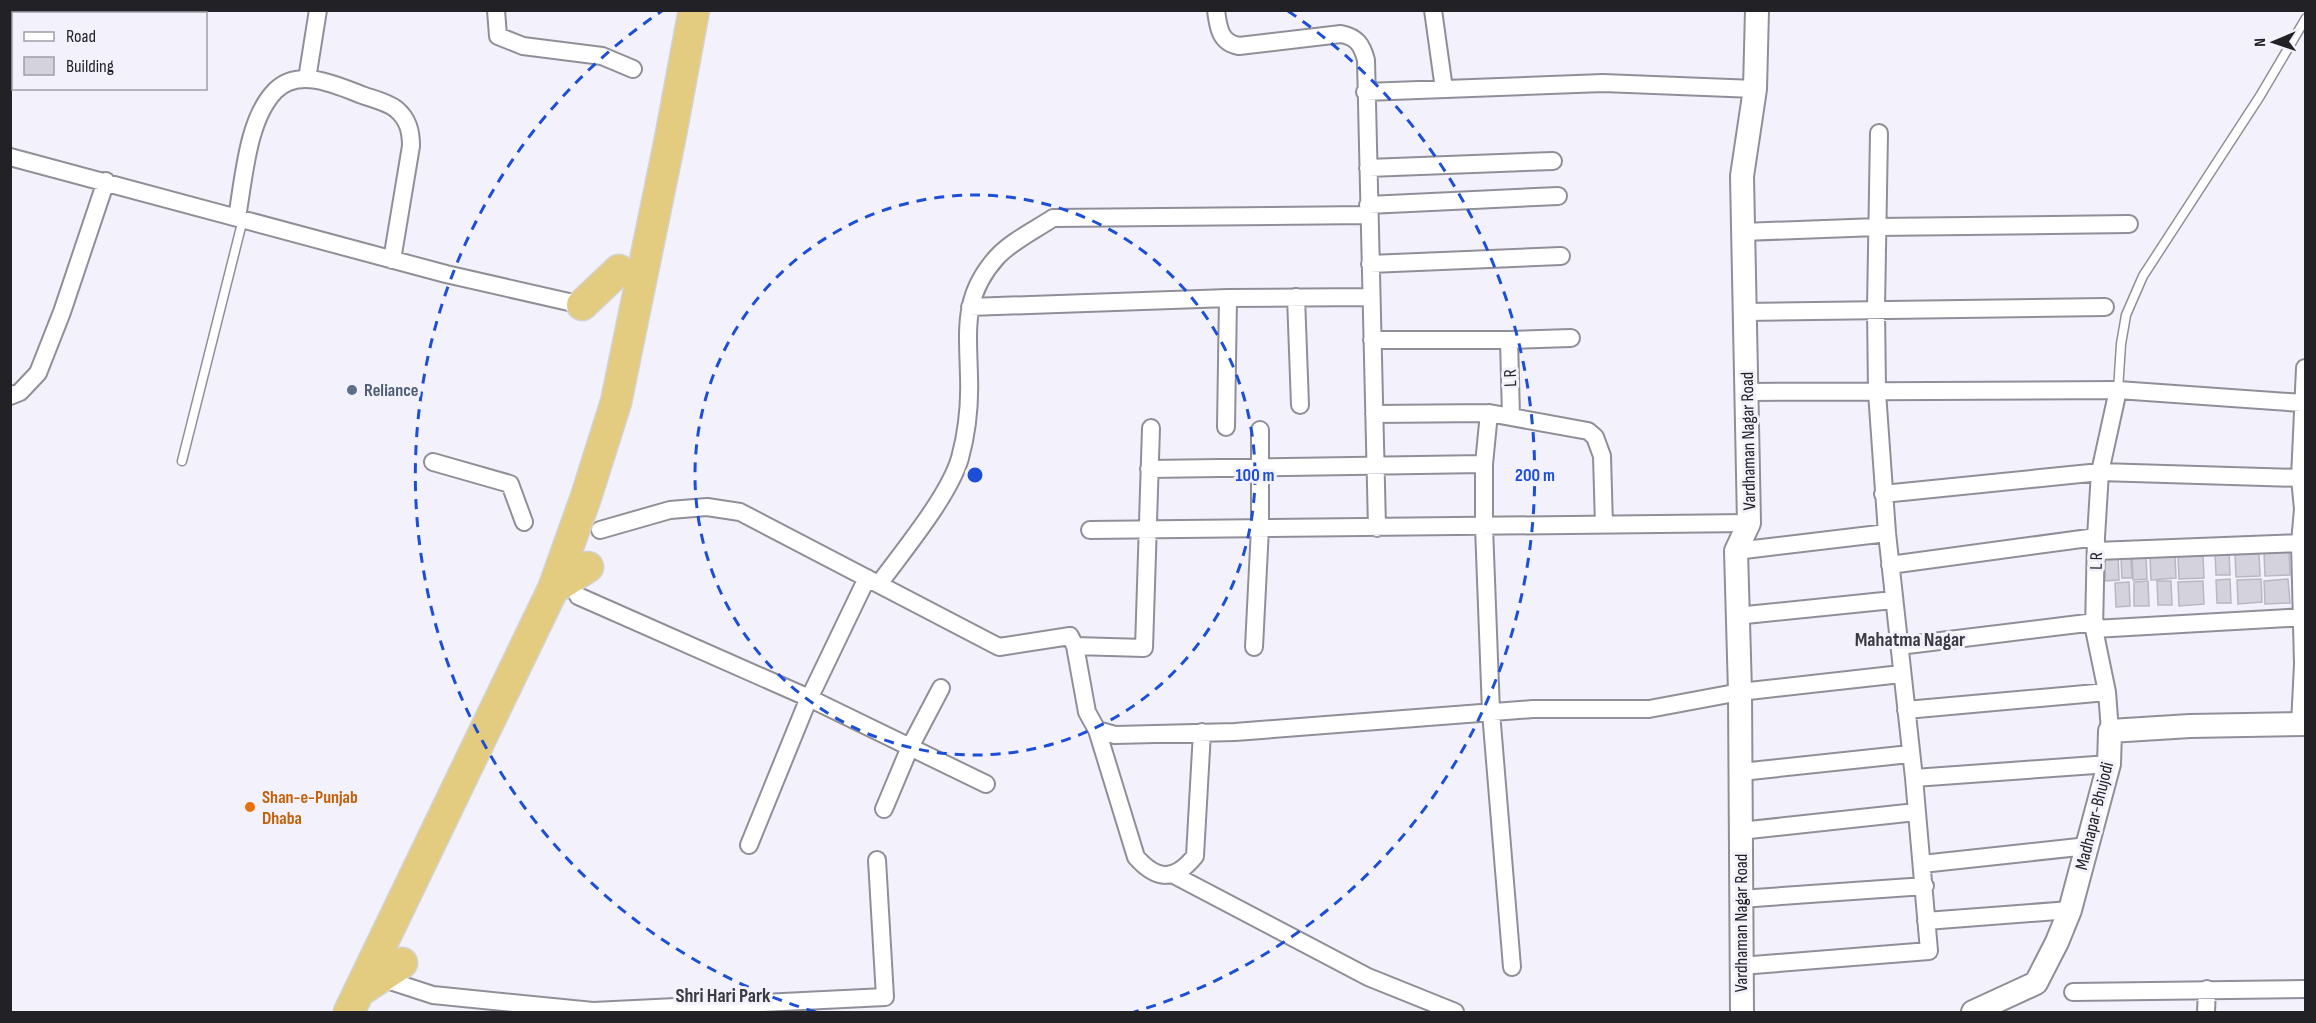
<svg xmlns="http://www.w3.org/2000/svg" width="2316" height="1023" font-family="'Sofia Sans Condensed',sans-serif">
  <rect width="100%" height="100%" fill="#f3f2fc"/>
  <path fill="#d4d3dd" stroke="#b8b8c1" stroke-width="1.5" d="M 2229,551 L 2230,575 L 2216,575 L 2215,552 Z
    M 2289,551 L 2290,575 L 2265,576 L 2264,552 Z
    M 2259,553 L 2260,576 L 2236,577 L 2235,554 Z
    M 2175,555 L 2176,578 L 2151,580 L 2150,556 Z
    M 2203,555 L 2204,578 L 2179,579 L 2178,556 Z
    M 2118,556 L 2119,580 L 2105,581 L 2105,557 Z
    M 2132,556 L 2146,556 L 2147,579 L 2133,580 Z
    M 2121,558 L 2131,558 L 2132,578 L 2122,578 Z
    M 2230,579 L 2231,603 L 2217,603 L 2216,580 Z
    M 2261,579 L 2262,602 L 2238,604 L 2237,580 Z
    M 2288,579 L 2290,603 L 2265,604 L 2264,581 Z
    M 2148,581 L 2149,606 L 2134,606 L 2134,582 Z
    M 2157,581 L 2171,581 L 2172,605 L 2158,605 Z
    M 2203,581 L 2204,604 L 2179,606 L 2178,582 Z
    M 2129,582 L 2130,606 L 2116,607 L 2115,583 Z"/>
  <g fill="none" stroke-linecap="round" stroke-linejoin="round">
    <g stroke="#908f98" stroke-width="11">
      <path id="lane" d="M 2118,390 L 2121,344 L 2126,315 L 2143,276 L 2260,96 L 2306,18
        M 182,461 L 243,219"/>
    </g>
    <g stroke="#908f98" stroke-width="20">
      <path id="street" d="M 496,10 L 498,36 L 523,46 L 602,56 L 633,69
        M 1216,10 C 1218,27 1220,43 1239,46 L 1341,34 C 1357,37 1362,45 1366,60 L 1377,528
        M 1433,10 L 1444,89
        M 307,79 L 318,10
        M 1365,92 L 1603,83 L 1755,89
        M 10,157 L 446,274 L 582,305
        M 1368,168 L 1553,161
        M 1368,205 L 1558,196
        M 237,217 C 244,179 247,120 275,91 C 299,67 336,85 362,95 C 373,99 387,102 396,109 C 408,119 411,131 411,146 L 392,260
        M 1743,232 L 1877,227 L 2129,224
        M 1370,264 L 1561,256
        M 1296,297 L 1300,405
        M 970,307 L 1228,298 L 1371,297
        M 1745,312 L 2105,307
        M 1372,340 L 1509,340 L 1571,338
        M 1509,340 L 1511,416
        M 1747,392 L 2118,390 L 2302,403
        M 10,396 L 20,392 L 38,373 L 62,312 L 106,181
        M 1489,413 L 1484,464 L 1484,527 L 1491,712 L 1512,967
        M 1374,414 L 1489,413 L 1588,431 L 1595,437 L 1602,456 L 1604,525
        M 1226,427 L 1228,298
        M 433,462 L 510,484 L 524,522
        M 1149,469 L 1484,464
        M 1883,494 L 2100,472 L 2300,478
        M 600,530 L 670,510 L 707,507 L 740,512 L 999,647 L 1070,636 L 1075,646 L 1144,648 L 1151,428
        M 1090,530 L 1749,523
        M 1736,551 L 1887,533
        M 2096,551 L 2300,543
        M 1890,565 L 2096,537
        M 879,584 C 903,551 949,496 960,458 C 967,432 970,404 969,377 C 968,329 962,296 997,257 C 1012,241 1035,230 1053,218 L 1369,215
        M 578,596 L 809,698 L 986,784
        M 1736,616 L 1893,600
        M 2094,629 L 2306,617
        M 1075,646 L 1087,712 L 1097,730 L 1115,735 L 1235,732 L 1533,709 L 1649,709 L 1740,692 L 1901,674
        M 1899,646 L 2095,622
        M 1254,647 L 1260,528 L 1260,430
        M 1906,710 L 2107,692
        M 2300,725 L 2303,664 L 2300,543 L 2303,509 L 2300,478 L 2305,368
        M 1097,730 L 1136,857 C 1157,881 1175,881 1195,856 L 1202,732
        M 2110,731 L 2107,692 L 2094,629 L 2096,537 L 2100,472 L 2118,390
        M 1741,772 L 1910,754
        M 1914,778 L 2109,764
        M 884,809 L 910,747 L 941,688
        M 1740,831 L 1916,812
        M 749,845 L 806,705 L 867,578
        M 1922,864 L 2088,846
        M 1172,874 L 1368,977 L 1455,1012
        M 1740,899 L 1925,886
        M 1926,921 L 2070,910
        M 1741,966 L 1929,951 L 1914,778 L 1887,533 L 1877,392 L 1876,308 L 1879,133
        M 393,982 L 433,995 L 593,1011 L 885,997 L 877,860
        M 2073,992 L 2306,989
        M 2206,1012 L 2207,989"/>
    </g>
    <g stroke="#908f98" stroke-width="26">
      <path id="secondary" d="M 1742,1012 L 1740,692 L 1736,551 L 1749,523 L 1742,176 L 1755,89 L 1757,10
        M 1973,1012 L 2036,983 L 2057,942 L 2070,910 L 2109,764 L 2110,731 L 2190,726 L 2306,724"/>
    </g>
    <g stroke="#d3d3d4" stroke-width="33">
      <path id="highway" d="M 582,305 L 619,270
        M 553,589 L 588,567
        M 360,991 L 402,963
        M 349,1012 L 553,589 L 586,497 L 616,402 L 670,139 L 694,10"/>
    </g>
    <use href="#lane" stroke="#fff" stroke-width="8"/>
    <use href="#street" stroke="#fff" stroke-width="16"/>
    <use href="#secondary" stroke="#fff" stroke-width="22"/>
    <use href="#highway" stroke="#e3cb7f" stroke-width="30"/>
  </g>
  <g fill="none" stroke="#1d4ed8" stroke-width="3" stroke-dasharray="10 8">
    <circle cx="975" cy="475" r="280"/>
    <path d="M816 1012A560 560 0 0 1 662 11M1288 11A560 560 0 0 1 1134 1012"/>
  </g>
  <circle fill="#5c6f8a" stroke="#f3f2fc" stroke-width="2" cx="352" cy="390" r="6"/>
  <circle fill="#e8710a" stroke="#f3f2fc" stroke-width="2" cx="250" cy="807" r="6"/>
  <g text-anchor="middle" stroke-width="6" stroke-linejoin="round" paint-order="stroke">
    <g font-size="18" fill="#222226" stroke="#f3f2fc">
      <text transform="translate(1510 378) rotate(-92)" y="6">L R</text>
      <text transform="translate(1748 441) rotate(-91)" y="6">Vardhaman Nagar Road</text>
      <text transform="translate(2096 561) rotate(-89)" y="6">L R</text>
      <text transform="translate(2094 816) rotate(-76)" y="6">Madhapar-Bhujodi</text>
      <text transform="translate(1741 923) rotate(-90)" y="6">Vardhaman Nagar Road</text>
    </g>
    <g font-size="18" font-weight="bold" fill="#4e5e75" stroke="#f3f2fc" text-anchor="start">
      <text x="364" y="396">Reliance</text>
    </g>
    <g font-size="18" font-weight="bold" fill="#c56008" stroke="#f3f2fc" text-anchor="start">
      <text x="262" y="803">Shan-e-Punjab<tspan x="262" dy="21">Dhaba</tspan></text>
    </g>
    <g font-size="20" font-weight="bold" fill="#3a3a42" stroke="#f3f2fc">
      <text x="1910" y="646">Mahatma Nagar</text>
      <text x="723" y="1002">Shri Hari Park</text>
    </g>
  </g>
  <circle cx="975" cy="475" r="9" fill="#1d4ed8" stroke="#f3f2fc" stroke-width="3"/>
  <g font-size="18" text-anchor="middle" font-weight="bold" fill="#1d4ed8" stroke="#f3f2fc" stroke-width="6" stroke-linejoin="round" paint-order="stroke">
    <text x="1255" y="481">100 m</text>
    <text x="1535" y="481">200 m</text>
  </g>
  <rect width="2316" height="1023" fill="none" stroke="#222226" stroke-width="24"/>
  <rect x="12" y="12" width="195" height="78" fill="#f3f2fc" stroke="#9f9fa6" stroke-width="1.5"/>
  <rect x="24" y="32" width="30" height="9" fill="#ffffff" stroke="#9f9fa6" stroke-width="1.5"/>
  <text x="66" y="42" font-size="18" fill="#222226">Road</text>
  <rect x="24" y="57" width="30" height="18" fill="#d4d3dd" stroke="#9f9fa6" stroke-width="1.5"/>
  <text x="66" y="72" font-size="18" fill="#222226">Building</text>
  <g transform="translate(2274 42) rotate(268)" stroke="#f3f2fc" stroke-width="4.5" paint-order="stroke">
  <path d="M0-4.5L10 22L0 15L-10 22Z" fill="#222226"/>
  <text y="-9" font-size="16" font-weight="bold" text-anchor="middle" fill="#222226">N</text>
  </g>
</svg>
